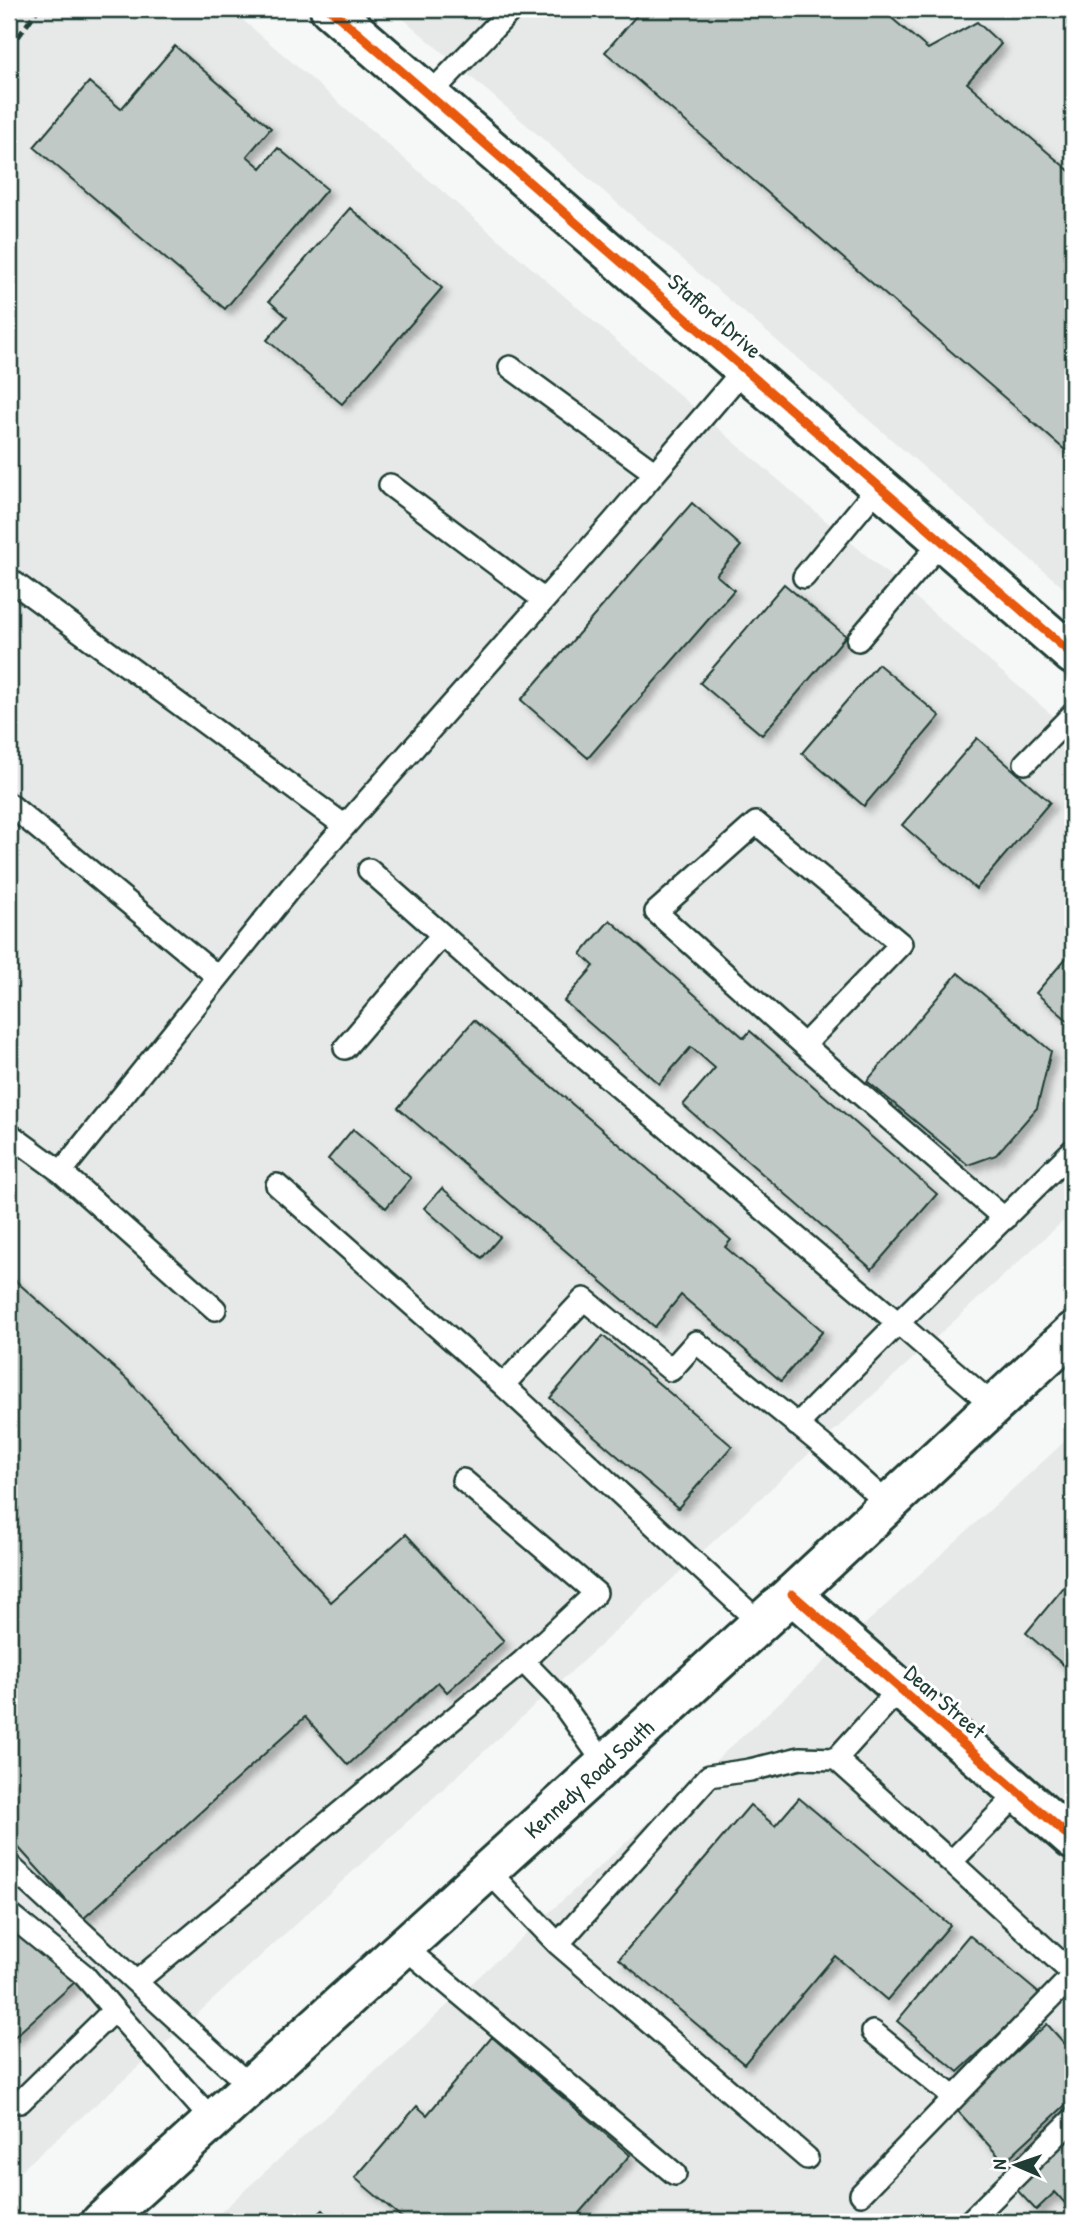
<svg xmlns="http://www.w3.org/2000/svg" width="1082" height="2231" font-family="'Patrick Hand',sans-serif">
  <defs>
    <filter id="shadow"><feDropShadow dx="6" dy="6" stdDeviation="3.5" flood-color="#0004"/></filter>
  </defs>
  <rect width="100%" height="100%" fill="#f6f7f7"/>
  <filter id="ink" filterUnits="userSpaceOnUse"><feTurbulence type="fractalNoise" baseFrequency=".0143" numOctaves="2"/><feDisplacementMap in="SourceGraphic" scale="14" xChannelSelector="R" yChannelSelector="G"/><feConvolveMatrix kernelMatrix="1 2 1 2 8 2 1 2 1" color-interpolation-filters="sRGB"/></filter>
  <g filter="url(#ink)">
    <path fill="#e6e9e8" d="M 9,9 L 230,9 L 1073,733 L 1073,1212 L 171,2038 L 9,2181 Z
      M 392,9 L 1073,9 L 1073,596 Z
      M 1073,1434 L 1073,2222 L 210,2222 L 803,1681 Z"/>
    <path fill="#c0c9c6" stroke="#1f3d34" stroke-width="2" filter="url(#shadow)" d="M 642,9 L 881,9 L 928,49 L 977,22 L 1001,44 L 967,83 L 1073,174 L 1073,457 L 605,52 Z
      M 175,46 L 271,128 L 247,156 L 261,168 L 278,148 L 327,189 L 225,309 L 34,147 L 89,82 L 121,109 Z
      M 350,208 L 442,288 L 342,404 L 267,340 L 287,317 L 269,301 Z
      M 692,503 L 741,546 L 716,575 L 734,590 L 588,758 L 521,700 Z
      M 784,584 L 846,636 L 762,735 L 700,683 Z
      M 878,664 L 940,716 L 864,806 L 802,753 Z
      M 977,738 L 1050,802 L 976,889 L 902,825 Z
      M 610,920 L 744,1038 L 750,1031 L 937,1194 L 872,1269 L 683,1105 L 715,1068 L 691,1047 L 659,1084 L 564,1001 L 594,966 L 581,954 Z
      M 1073,950 L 1073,1025 L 1036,993 Z
      M 958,973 L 1051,1051 L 1037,1108 L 996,1155 L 968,1165 L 867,1081 Z
      M 474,1020 L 731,1240 L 725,1247 L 823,1331 L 781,1381 L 681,1295 L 655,1327 L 398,1108 Z
      M 353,1129 L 411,1178 L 386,1208 L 328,1159 Z
      M 442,1188 L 500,1237 L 482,1258 L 424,1208 Z
      M 9,1275 L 130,1382 L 331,1602 L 406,1534 L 504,1641 L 447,1692 L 438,1682 L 348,1765 L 305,1717 L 83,1919 L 9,1837 Z
      M 603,1336 L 732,1446 L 678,1508 L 550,1398 Z
      M 1073,1576 L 1073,1673 L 1026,1633 Z
      M 799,1798 L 950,1925 L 887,2000 L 835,1956 L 744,2064 L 619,1959 L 750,1805 L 775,1826 Z
      M 9,1925 L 76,1981 L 9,2042 Z
      M 969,1935 L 1041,1995 L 958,2072 L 897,2021 Z
      M 1047,2024 L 1073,2053 L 1073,2098 L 1004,2162 L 955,2108 Z
      M 492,2037 L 630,2155 L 579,2213 L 590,2222 L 407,2222 L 355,2178 L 417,2106 L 427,2115 Z
      M 1073,2135 L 1073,2212 L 1055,2192 L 1036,2210 L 1016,2189 Z
      M 323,2210 L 334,2222 L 309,2222 Z"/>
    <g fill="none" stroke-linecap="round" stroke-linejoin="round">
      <g stroke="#1f3d34" stroke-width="26">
        <path id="service" d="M 430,94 L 512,9
          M 510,367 L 655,473
          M 390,485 L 544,600
          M 804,577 L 880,485
          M 9,579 L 345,826
          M 858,640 L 943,540
          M 1025,763 L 1073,714
          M 9,804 L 218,977
          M 369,870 L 516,1000 L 898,1323 L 797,1425
          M 804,1045 L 901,944 L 756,823 L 656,912 L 804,1045 L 1005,1219
          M 345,1048 L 442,935
          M 9,1134 L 61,1172
          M 277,1185 L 503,1385
          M 215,1309 L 61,1172 L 291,887 L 613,522 L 745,368
          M 993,1405 L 898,1323 L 1073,1150
          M 463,1480 L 596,1593 L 523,1661
          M 760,1623 L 503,1385 L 584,1299 L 671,1370 L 696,1342 L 826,1448 L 888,1504
          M 903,1685 L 836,1759 L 951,1862 L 1019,1793
          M 951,1862 L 1073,1974
          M 9,1865 L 136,1982 L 523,1661 L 556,1695 L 605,1764
          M 488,1871 L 558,1944 L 709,1776 L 750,1770 L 800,1758 L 836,1759
          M 9,1914 L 84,1975 L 114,2010
          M 558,1944 L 807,2158
          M 404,1947 L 675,2174
          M 136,1982 L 250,2086
          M 873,2032 L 953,2097
          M 20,2102 L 114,2010 L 213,2121
          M 861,2194 L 1073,1975
          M 969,2222 L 1073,2119"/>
      </g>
      <g stroke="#1f3d34" stroke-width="44">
        <path id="minor" d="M 330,9 L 1073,655
          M 792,1594 L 1073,1840"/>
      </g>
      <g stroke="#1f3d34" stroke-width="44">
        <path id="secondary" d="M 101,2222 L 792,1594 L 1073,1332"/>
      </g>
      <use href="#service" stroke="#fff" stroke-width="21"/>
      <use href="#minor" stroke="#fff" stroke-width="38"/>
      <use href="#secondary" stroke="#fff" stroke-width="38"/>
      <path stroke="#1f3d34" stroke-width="5" stroke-dasharray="10 5" stroke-linecap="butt" d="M 9,50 L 38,9"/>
      <g stroke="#fff" stroke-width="13">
        <path id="cycleway" d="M 330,9 L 1073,655
          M 792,1594 L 1073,1840"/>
      </g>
      <use href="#cycleway" stroke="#e8590c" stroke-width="9"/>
    </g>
  </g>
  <g text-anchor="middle" stroke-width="6" stroke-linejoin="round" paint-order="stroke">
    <g font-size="23" fill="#1f3d34" stroke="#fff">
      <text transform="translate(715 316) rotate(41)" y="8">Stafford Drive</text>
      <text transform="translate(945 1702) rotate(41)" y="8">Dean Street</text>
      <text transform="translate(589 1779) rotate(-42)" y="8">Kennedy Road South</text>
    </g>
  </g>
  <rect width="1082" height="2231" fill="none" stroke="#fff" stroke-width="35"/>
  <rect x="18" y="18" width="1047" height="2196" fill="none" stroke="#1f3d34" stroke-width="2.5" filter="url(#ink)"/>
  <g transform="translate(1016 2165) rotate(272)" stroke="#ffffff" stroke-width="5" paint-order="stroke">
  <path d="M0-5L12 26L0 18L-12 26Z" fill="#1f3d34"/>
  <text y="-10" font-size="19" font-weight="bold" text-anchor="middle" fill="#1f3d34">N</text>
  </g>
</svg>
